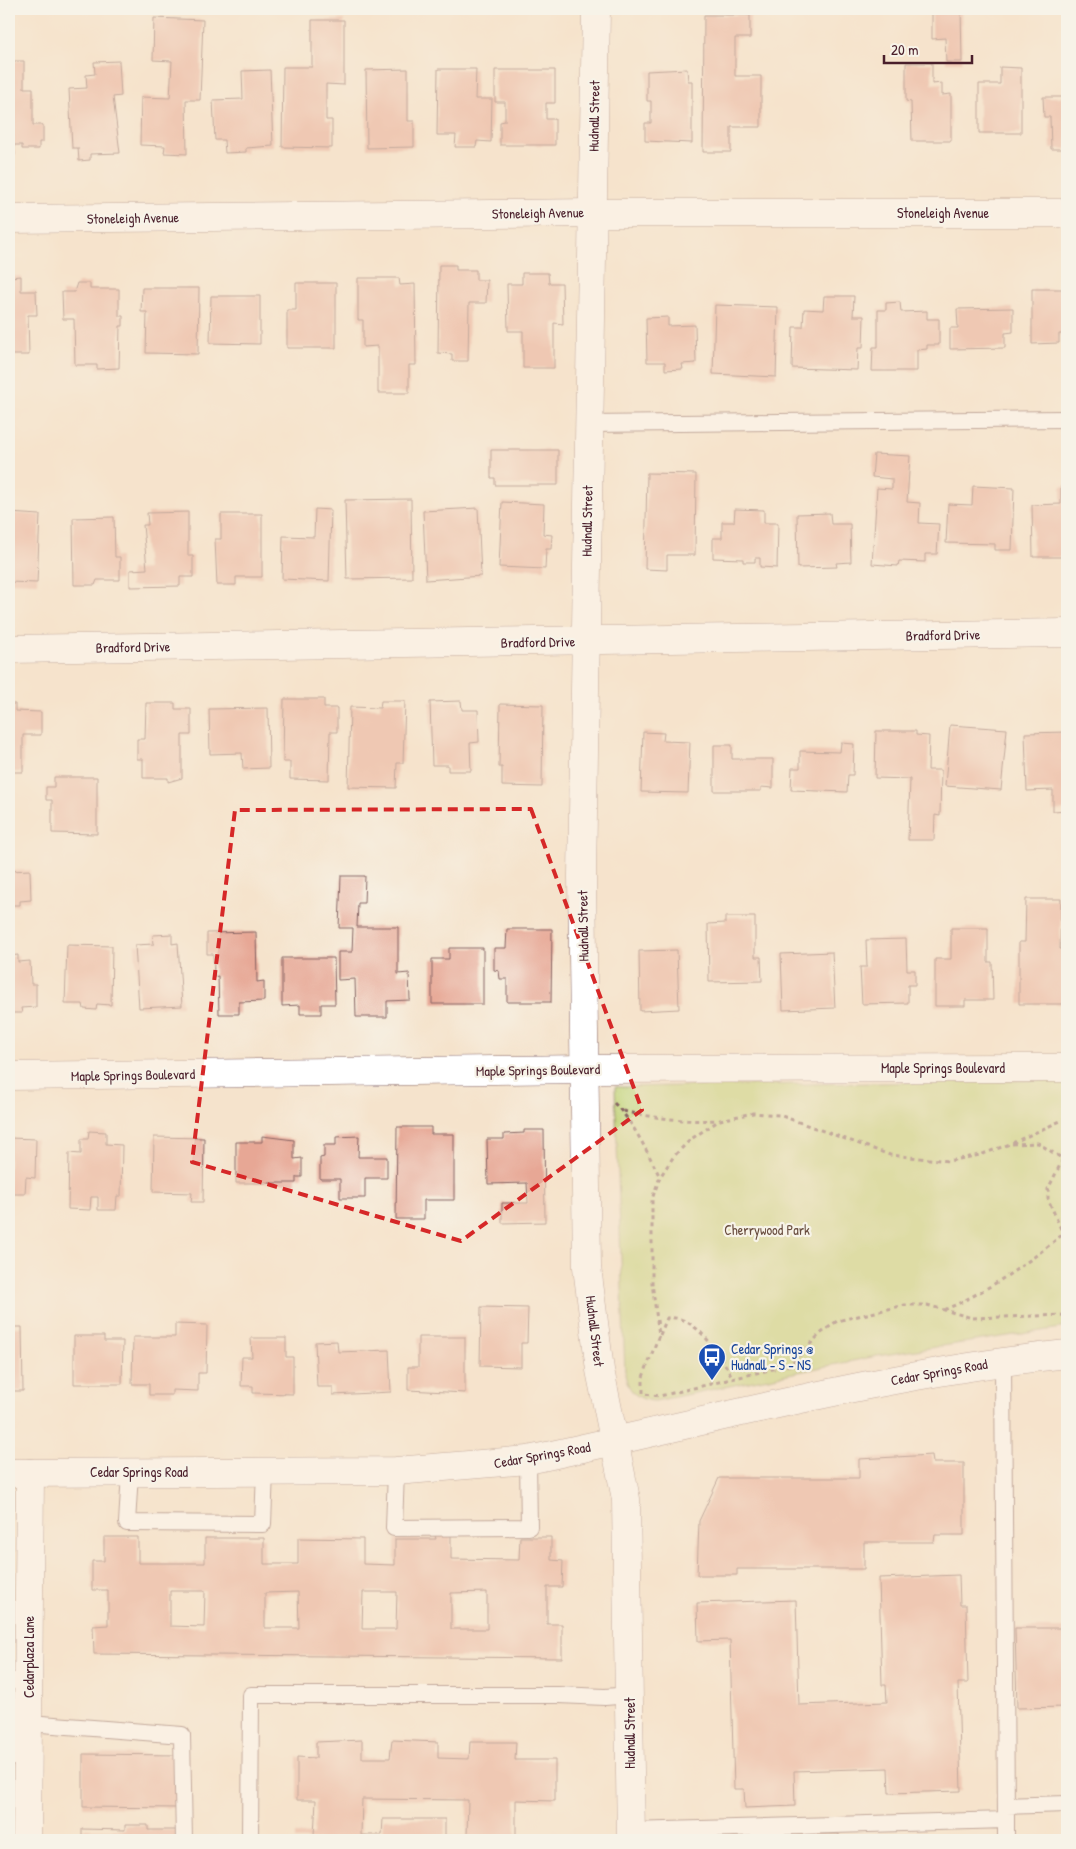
<svg xmlns="http://www.w3.org/2000/svg" width="1076" height="1849" font-family="'Patrick Hand',sans-serif">
  <rect width="100%" height="100%" fill="#f7f3e8"/>
  <filter id="ink" filterUnits="userSpaceOnUse"><feTurbulence type="fractalNoise" baseFrequency=".02" numOctaves="2"/><feDisplacementMap in="SourceGraphic" scale="10" xChannelSelector="R" yChannelSelector="G"/><feConvolveMatrix kernelMatrix="1 2 1 2 8 2 1 2 1" color-interpolation-filters="sRGB"/></filter>
  <filter id="wash" filterUnits="userSpaceOnUse"><feTurbulence type="fractalNoise" baseFrequency=".0096" numOctaves="4" result="noise"/><feDisplacementMap in="SourceGraphic" scale="20" xChannelSelector="R" yChannelSelector="G"/><feGaussianBlur stdDeviation="1.12" result="paint"/><feColorMatrix in="noise" values="0 0 0 0 0 0 0 0 0 0 0 0 0 0 0 0 0 1.4 0 .05"/><feComposite in="paint" operator="in"/></filter>
  <g filter="url(#wash)">
    <rect width="100%" height="100%" fill="#f5e3cc"/>
    <path fill="#c0d275" stroke="#857850" d="M 1067,1080 L 1067,1327 L 877,1356 L 655,1401 C 637,1400 628,1391 625,1374 L 615,1087 Z"/>
    <g id="blocks">
      <path fill="#e7a795" fill-rule="evenodd" d="M 932,9 L 961,9 L 962,62 L 946,62 L 945,38 L 932,39 Z
        M 704,15 L 750,15 L 750,38 L 735,38 L 735,76 L 761,76 L 761,127 L 731,127 L 731,152 L 703,152 Z
        M 154,18 L 203,20 L 200,100 L 186,100 L 187,154 L 164,153 L 165,146 L 140,145 L 141,97 L 170,98 L 172,61 L 153,60 Z
        M 312,20 L 344,20 L 344,85 L 326,84 L 326,120 L 332,120 L 332,148 L 282,147 L 283,67 L 312,67 Z
        M 9,61 L 24,61 L 24,88 L 33,88 L 33,125 L 43,125 L 43,142 L 39,142 L 39,149 L 22,149 L 22,145 L 14,145 L 15,155 L 9,155 Z
        M 119,61 L 121,96 L 113,97 L 120,153 L 90,154 L 90,160 L 79,161 L 78,148 L 72,148 L 69,89 L 87,88 L 86,75 L 95,74 L 94,62 Z
        M 906,63 L 932,63 L 932,84 L 942,83 L 942,95 L 951,94 L 951,141 L 912,141 L 911,102 L 906,101 Z
        M 1000,67 L 1021,68 L 1021,133 L 979,133 L 979,84 L 1000,84 Z
        M 408,69 L 408,121 L 414,121 L 414,147 L 367,148 L 366,70 Z
        M 438,69 L 476,69 L 475,99 L 492,99 L 491,142 L 477,141 L 476,147 L 455,147 L 456,135 L 437,135 Z
        M 687,69 L 688,81 L 692,81 L 692,143 L 645,141 L 645,123 L 651,123 L 651,101 L 647,101 L 647,71 Z
        M 270,70 L 273,146 L 246,148 L 246,152 L 225,153 L 224,140 L 215,140 L 213,100 L 243,99 L 242,71 Z
        M 495,70 L 555,70 L 555,103 L 546,103 L 546,119 L 555,119 L 555,145 L 500,145 L 500,122 L 505,121 L 505,102 L 495,102 Z
        M 1043,97 L 1067,97 L 1067,149 L 1051,149 L 1050,117 L 1044,117 Z
        M 439,265 L 456,265 L 456,270 L 476,270 L 476,280 L 487,280 L 486,303 L 469,303 L 468,361 L 452,361 L 452,354 L 438,353 Z
        M 522,273 L 548,273 L 549,283 L 562,283 L 563,324 L 554,323 L 554,368 L 523,368 L 523,331 L 508,331 L 507,284 L 522,284 Z
        M 21,276 L 21,291 L 36,291 L 37,315 L 28,315 L 29,355 L 9,355 L 9,277 Z
        M 358,278 L 399,278 L 400,285 L 415,284 L 416,365 L 409,365 L 409,393 L 378,393 L 378,346 L 363,347 L 363,320 L 358,320 Z
        M 77,283 L 90,283 L 90,289 L 119,289 L 119,316 L 123,316 L 123,326 L 120,326 L 119,368 L 97,369 L 97,365 L 75,365 L 74,319 L 63,319 L 62,292 L 74,292 Z
        M 296,283 L 336,283 L 336,348 L 287,348 L 287,310 L 296,310 Z
        M 142,288 L 199,288 L 198,354 L 146,353 L 147,312 L 141,312 Z
        M 1032,289 L 1067,289 L 1067,334 L 1059,334 L 1059,343 L 1032,344 Z
        M 211,296 L 260,296 L 260,344 L 210,343 Z
        M 824,296 L 854,296 L 853,316 L 864,316 L 863,348 L 858,348 L 857,370 L 792,368 L 793,327 L 803,327 L 804,309 L 823,310 Z
        M 900,302 L 901,312 L 927,311 L 927,319 L 939,319 L 939,345 L 927,345 L 927,349 L 917,350 L 917,371 L 872,371 L 873,347 L 878,347 L 878,310 L 886,310 L 886,303 Z
        M 715,305 L 778,307 L 776,377 L 713,374 Z
        M 1013,308 L 1013,332 L 1005,333 L 1005,348 L 950,349 L 950,328 L 958,328 L 957,309 Z
        M 668,317 L 668,326 L 695,325 L 696,363 L 682,364 L 683,369 L 665,370 L 665,362 L 647,362 L 646,318 Z
        M 491,450 L 558,450 L 558,485 L 495,485 L 495,478 L 491,478 Z
        M 874,454 L 910,456 L 907,502 L 920,503 L 919,523 L 939,524 L 937,554 L 925,554 L 925,562 L 899,561 L 898,566 L 872,564 L 877,488 L 892,489 L 892,479 L 872,477 Z
        M 647,473 L 696,474 L 695,555 L 667,555 L 667,570 L 645,569 Z
        M 973,486 L 1014,488 L 1012,550 L 995,550 L 995,544 L 946,543 L 948,504 L 972,505 Z
        M 1061,486 L 1067,486 L 1067,557 L 1033,557 L 1032,505 L 1061,504 Z
        M 411,499 L 412,578 L 347,579 L 345,500 Z
        M 502,502 L 544,504 L 543,534 L 552,535 L 551,549 L 546,549 L 545,569 L 499,567 Z
        M 478,508 L 481,576 L 426,580 L 423,511 Z
        M 315,509 L 331,510 L 329,581 L 282,579 L 283,536 L 314,537 Z
        M 735,509 L 764,510 L 764,523 L 778,523 L 777,568 L 760,567 L 760,558 L 755,558 L 755,562 L 743,562 L 743,559 L 713,558 L 713,538 L 722,538 L 722,522 L 734,522 Z
        M 188,512 L 188,556 L 193,556 L 193,577 L 180,577 L 180,586 L 130,587 L 130,570 L 147,569 L 143,525 L 148,525 L 147,513 Z
        M 9,513 L 40,515 L 37,583 L 9,582 Z
        M 830,513 L 831,524 L 850,524 L 851,562 L 836,563 L 837,567 L 798,568 L 797,514 Z
        M 221,514 L 262,514 L 262,577 L 236,577 L 236,585 L 217,585 L 215,539 L 221,539 Z
        M 114,517 L 115,557 L 120,557 L 120,580 L 97,580 L 95,585 L 74,585 L 73,518 Z
        M 284,699 L 324,699 L 324,708 L 337,708 L 337,732 L 330,732 L 329,780 L 290,779 L 290,762 L 283,762 Z
        M 381,701 L 405,701 L 403,763 L 397,763 L 396,788 L 348,787 L 350,707 L 380,708 Z
        M 461,701 L 462,710 L 478,710 L 479,742 L 470,743 L 471,771 L 448,771 L 448,765 L 432,765 L 430,702 Z
        M 146,703 L 175,703 L 175,709 L 191,709 L 191,735 L 182,735 L 182,778 L 168,782 L 168,778 L 143,778 L 143,759 L 137,759 L 137,739 L 145,739 Z
        M 9,704 L 15,704 L 15,711 L 41,712 L 41,735 L 23,735 L 23,772 L 12,772 L 12,758 L 9,758 Z
        M 500,704 L 543,705 L 542,787 L 502,786 L 502,767 L 499,767 Z
        M 268,708 L 269,768 L 243,769 L 242,753 L 210,754 L 209,709 Z
        M 950,725 L 1007,729 L 1001,790 L 945,786 Z
        M 876,731 L 916,731 L 916,735 L 929,736 L 928,770 L 941,770 L 940,816 L 935,815 L 934,840 L 908,840 L 910,779 L 875,778 Z
        M 643,732 L 664,733 L 663,741 L 690,742 L 688,793 L 641,792 Z
        M 1067,732 L 1067,810 L 1053,811 L 1053,790 L 1027,791 L 1025,733 Z
        M 841,743 L 854,744 L 853,775 L 848,775 L 847,792 L 791,790 L 792,768 L 800,768 L 800,751 L 840,752 Z
        M 714,745 L 732,745 L 732,759 L 773,759 L 773,788 L 761,787 L 761,791 L 714,791 Z
        M 54,777 L 97,777 L 97,834 L 52,833 L 52,800 L 46,800 L 46,787 L 54,787 Z
        M 30,870 L 31,900 L 20,901 L 20,905 L 11,905 L 12,900 L 9,900 L 9,871 Z
        M 341,876 L 365,876 L 364,903 L 358,903 L 357,927 L 398,927 L 398,974 L 409,973 L 410,1000 L 387,1001 L 387,1017 L 356,1017 L 355,979 L 338,980 L 338,952 L 352,952 L 353,928 L 339,928 Z
        M 1026,899 L 1061,899 L 1060,949 L 1067,949 L 1067,1004 L 1019,1004 L 1019,942 L 1025,942 Z
        M 725,917 L 755,917 L 755,957 L 761,957 L 762,981 L 709,982 L 708,924 L 725,923 Z
        M 951,928 L 988,928 L 988,962 L 992,962 L 993,1000 L 965,1000 L 965,1006 L 935,1006 L 935,959 L 951,959 Z
        M 507,929 L 552,929 L 551,1002 L 507,1002 L 507,979 L 500,979 L 499,971 L 494,970 L 494,948 L 506,948 Z
        M 256,932 L 257,982 L 264,981 L 264,1001 L 239,1002 L 239,1014 L 219,1014 L 218,976 L 214,977 L 213,954 L 207,954 L 207,933 Z
        M 172,934 L 172,944 L 178,943 L 182,1006 L 139,1008 L 135,945 L 154,944 L 153,935 Z
        M 906,939 L 907,970 L 915,970 L 915,985 L 908,985 L 908,1003 L 862,1004 L 860,967 L 867,967 L 866,940 Z
        M 67,945 L 112,946 L 111,1005 L 97,1004 L 96,1010 L 84,1009 L 83,1004 L 65,1004 Z
        M 449,948 L 483,948 L 483,1004 L 432,1004 L 432,959 L 449,959 Z
        M 677,950 L 679,1009 L 640,1011 L 639,951 Z
        M 832,952 L 835,1008 L 783,1010 L 781,954 Z
        M 18,955 L 18,962 L 30,961 L 31,984 L 36,984 L 36,1007 L 21,1008 L 22,1013 L 9,1013 L 9,956 Z
        M 282,958 L 334,958 L 335,1004 L 321,1004 L 321,1014 L 300,1014 L 300,1005 L 282,1006 Z
        M 397,1127 L 431,1127 L 431,1134 L 454,1134 L 454,1200 L 424,1200 L 424,1219 L 396,1219 Z
        M 524,1130 L 544,1130 L 545,1222 L 502,1223 L 502,1203 L 528,1203 L 527,1183 L 488,1184 L 487,1139 L 504,1139 L 504,1134 L 524,1133 Z
        M 89,1131 L 106,1132 L 106,1144 L 122,1145 L 121,1196 L 117,1196 L 116,1210 L 98,1210 L 98,1197 L 91,1197 L 90,1210 L 68,1209 L 69,1153 L 81,1154 L 81,1139 L 88,1139 Z
        M 262,1136 L 294,1140 L 294,1159 L 302,1158 L 302,1177 L 296,1177 L 296,1183 L 236,1183 L 236,1142 L 262,1142 Z
        M 359,1136 L 358,1157 L 387,1157 L 387,1178 L 365,1178 L 365,1198 L 340,1198 L 340,1179 L 320,1179 L 320,1158 L 324,1157 L 324,1145 L 336,1145 L 336,1137 Z
        M 154,1137 L 204,1138 L 203,1202 L 191,1202 L 192,1193 L 153,1192 Z
        M 9,1138 L 36,1139 L 35,1178 L 26,1177 L 25,1194 L 9,1194 Z
        M 481,1307 L 528,1308 L 527,1343 L 521,1343 L 521,1367 L 480,1366 Z
        M 175,1324 L 207,1325 L 206,1373 L 198,1373 L 198,1391 L 172,1390 L 172,1395 L 149,1395 L 149,1384 L 132,1384 L 133,1337 L 175,1337 Z
        M 9,1327 L 22,1327 L 23,1391 L 9,1391 Z
        M 74,1336 L 104,1336 L 104,1341 L 123,1341 L 122,1384 L 74,1384 Z
        M 418,1337 L 465,1337 L 465,1393 L 408,1390 L 408,1367 L 418,1367 Z
        M 251,1338 L 286,1338 L 286,1357 L 293,1357 L 293,1394 L 253,1393 L 253,1386 L 241,1386 L 242,1357 L 252,1357 Z
        M 337,1341 L 338,1352 L 389,1350 L 391,1392 L 333,1395 L 333,1387 L 317,1387 L 315,1342 Z
        M 932,1455 L 933,1463 L 964,1463 L 964,1535 L 935,1535 L 934,1542 L 864,1542 L 864,1569 L 737,1569 L 737,1575 L 697,1575 L 699,1521 L 719,1478 L 859,1478 L 859,1459 Z
        M 435,1535 L 451,1535 L 451,1559 L 519,1560 L 520,1537 L 551,1537 L 551,1560 L 563,1561 L 562,1587 L 547,1587 L 547,1624 L 562,1624 L 562,1658 L 94,1654 L 93,1626 L 108,1625 L 108,1590 L 92,1590 L 92,1561 L 104,1561 L 104,1537 L 138,1537 L 138,1563 L 205,1563 L 205,1538 L 264,1538 L 264,1564 L 298,1564 L 298,1538 L 363,1539 L 363,1564 L 395,1565 L 395,1539 L 436,1539 ZM 170,1591 L 205,1591 L 204,1627 L 170,1626 ZM 298,1592 L 299,1628 L 265,1628 L 265,1593 ZM 363,1592 L 397,1592 L 396,1629 L 362,1629 ZM 487,1592 L 487,1629 L 451,1629 L 451,1593 Z
        M 959,1575 L 960,1605 L 966,1605 L 968,1683 L 958,1683 L 961,1791 L 889,1793 L 888,1768 L 794,1771 L 795,1806 L 745,1808 L 744,1789 L 734,1789 L 730,1640 L 698,1641 L 697,1603 L 796,1600 L 799,1705 L 887,1702 L 886,1685 L 882,1685 L 879,1578 Z
        M 1015,1628 L 1067,1628 L 1067,1707 L 1017,1708 Z
        M 362,1740 L 362,1758 L 390,1758 L 392,1740 L 438,1742 L 438,1758 L 469,1759 L 470,1742 L 516,1742 L 515,1760 L 555,1760 L 555,1801 L 516,1800 L 516,1836 L 534,1836 L 534,1840 L 295,1840 L 295,1834 L 314,1835 L 316,1800 L 297,1800 L 297,1757 L 316,1758 L 316,1742 ZM 362,1799 L 468,1800 L 467,1836 L 445,1836 L 445,1819 L 383,1819 L 382,1835 L 361,1835 Z
        M 83,1754 L 179,1755 L 178,1808 L 83,1807 Z
        M 125,1825 L 148,1825 L 148,1830 L 176,1830 L 176,1840 L 82,1840 L 82,1829 L 125,1830 Z
        M 779,1834 L 839,1834 L 839,1838 L 862,1838 L 862,1840 L 779,1840 Z"/>
    </g>
  </g>
  <g filter="url(#ink)">
    <use href="#blocks" fill-opacity="0" stroke="#866463" stroke-width="1"/>
    <g fill="none" stroke-linecap="round" stroke-linejoin="round">
      <g stroke="#866463" stroke-width="18">
        <path id="service" d="M 589,424 L 1067,419
          M 1003,1361 L 1006,1820
          M 396,1471 L 394,1528 L 529,1527 L 528,1460
          M 130,1473 L 127,1523 L 263,1524 L 265,1471
          M 9,1681 L 29,1681
          M 29,1723 L 182,1735 L 184,1840
          M 9,1757 L 28,1757
          M 1006,1806 L 1067,1804
          M 631,1831 L 1006,1820 L 1006,1840
          M 250,1840 L 251,1695 L 558,1695 L 605,1697 L 630,1695"/>
      </g>
      <g stroke="#866463" stroke-width="29">
        <path id="minor" d="M 9,219 L 593,213 L 1067,213
          M 9,649 L 1067,633
          M 9,1076 L 586,1069 L 1067,1068
          M 27,1840 L 30,1473"/>
      </g>
      <g stroke="#866463" stroke-width="29">
        <path id="tertiary" d="M 596,9 L 582,876 L 587,1267 L 600,1370 L 626,1499 L 631,1840"/>
      </g>
      <g stroke="#866463" stroke-width="29">
        <path id="secondary" d="M 9,1473 L 396,1471 L 528,1460 C 707,1422 885,1373 1067,1354"/>
      </g>
      <path stroke="#866463" stroke-width="3" stroke-dasharray="4 4" stroke-linecap="butt" d="M 614,1103 C 634,1123 647,1152 660,1177
        M 623,1111 C 655,1118 685,1122 718,1120
        M 1067,1118 L 1010,1144 L 980,1155 L 949,1161 L 890,1155 L 779,1115 L 753,1113 L 720,1120 L 691,1139 L 674,1156 L 660,1177 L 652,1199 L 652,1283 L 659,1335 L 643,1377 L 643,1394 L 660,1396 L 790,1365 L 820,1334 L 837,1321 L 905,1305 L 927,1305 L 972,1318 L 1067,1315
        M 1012,1144 L 1038,1143 L 1063,1159 L 1048,1189 L 1048,1199 L 1067,1243
        M 944,1310 C 988,1291 1027,1264 1063,1234
        M 660,1335 L 667,1318 C 695,1313 722,1357 733,1379"/>
      <use href="#service" stroke="#fff" stroke-width="16"/>
      <use href="#minor" stroke="#fff" stroke-width="28"/>
      <use href="#tertiary" stroke="#fff" stroke-width="28"/>
      <use href="#secondary" stroke="#fff" stroke-width="28"/>
    </g>
  </g>
  <path d="M0 0H1076V1849H0ZM 531,809 L 642,1110 L 461,1241 L 192,1162 L 235,810 Z" fill="#f5e3cc" fill-opacity=".55" fill-rule="evenodd"/>
  <path fill="none" stroke="#d62828" stroke-width="4" stroke-dasharray="10 6" stroke-linejoin="round" d="M 531,809 L 642,1110 L 461,1241 L 192,1162 L 235,810 Z"/>
  <defs>
    <g id="bus-pin" transform="scale(1.4375)"><path d="M0 17L-7.5 6A9.5 9.5 0 1 1 7.5 6Z" fill="#1a4fb4" stroke="#f7f3e8"/><path d="M-5-6H5V4H4V6H2V4H-2V6H-4V4H-5ZM-3.5-4V0h7V-4ZM-3.5 1.2v1.5H-2V1.2ZM2 1.2v1.5H3.5V1.2Z" fill="#fff"/></g>
  </defs>
  <g fill-rule="evenodd">
    <use href="#bus-pin" x="712" y="1357"/>
  </g>
  <g text-anchor="middle" stroke-width="4.5" stroke-linejoin="round" paint-order="stroke">
    <g font-size="14" fill="#4a1f2b" stroke="#f7f3e8">
      <text transform="translate(594 116) rotate(-89)" y="5">Hudnall Street</text>
      <text transform="translate(538 213) rotate(-1)" y="5">Stoneleigh Avenue</text>
      <text x="943" y="218">Stoneleigh Avenue</text>
      <text transform="translate(133 218) rotate(-1)" y="5">Stoneleigh Avenue</text>
      <text transform="translate(587 521) rotate(-89)" y="5">Hudnall Street</text>
      <text transform="translate(943 635) rotate(-1)" y="5">Bradford Drive</text>
      <text transform="translate(538 642) rotate(-1)" y="5">Bradford Drive</text>
      <text transform="translate(133 647) rotate(-1)" y="5">Bradford Drive</text>
      <text transform="translate(583 926) rotate(-91)" y="5">Hudnall Street</text>
      <text x="943" y="1073">Maple Springs Boulevard</text>
      <text transform="translate(538 1070) rotate(-1)" y="5">Maple Springs Boulevard</text>
      <text transform="translate(133 1075) rotate(-1)" y="5">Maple Springs Boulevard</text>
      <text transform="translate(595 1331) rotate(83)" y="5">Hudnall Street</text>
      <text transform="translate(939 1372) rotate(-10)" y="5">Cedar Springs Road</text>
      <text transform="translate(542 1455) rotate(-10)" y="5">Cedar Springs Road</text>
      <text x="139" y="1477">Cedar Springs Road</text>
      <text transform="translate(29 1657) rotate(-90)" y="5">Cedarplaza Lane</text>
      <text transform="translate(630 1733) rotate(-90)" y="5">Hudnall Street</text>
    </g>
    <g font-size="14" fill="#684c3e" stroke="#f7f3e8">
      <text x="767" y="1235">Cherrywood Park</text>
    </g>
    <g font-size="14" fill="#164399" stroke="#f7f3e8" text-anchor="start">
      <text x="731" y="1354">Cedar Springs @<tspan x="731" dy="16">Hudnall - S - NS</tspan></text>
    </g>
  </g>
  <rect width="1076" height="1849" fill="none" stroke="#f7f3e8" stroke-width="30"/>
  <path d="M884 55v8h88v-8" fill="none" stroke="#4a1f2b" stroke-width="2.5"/>
  <text x="891" y="55" font-size="15" fill="#4a1f2b" stroke="#f7f3e8" stroke-width="4" paint-order="stroke">20 m</text>
</svg>
